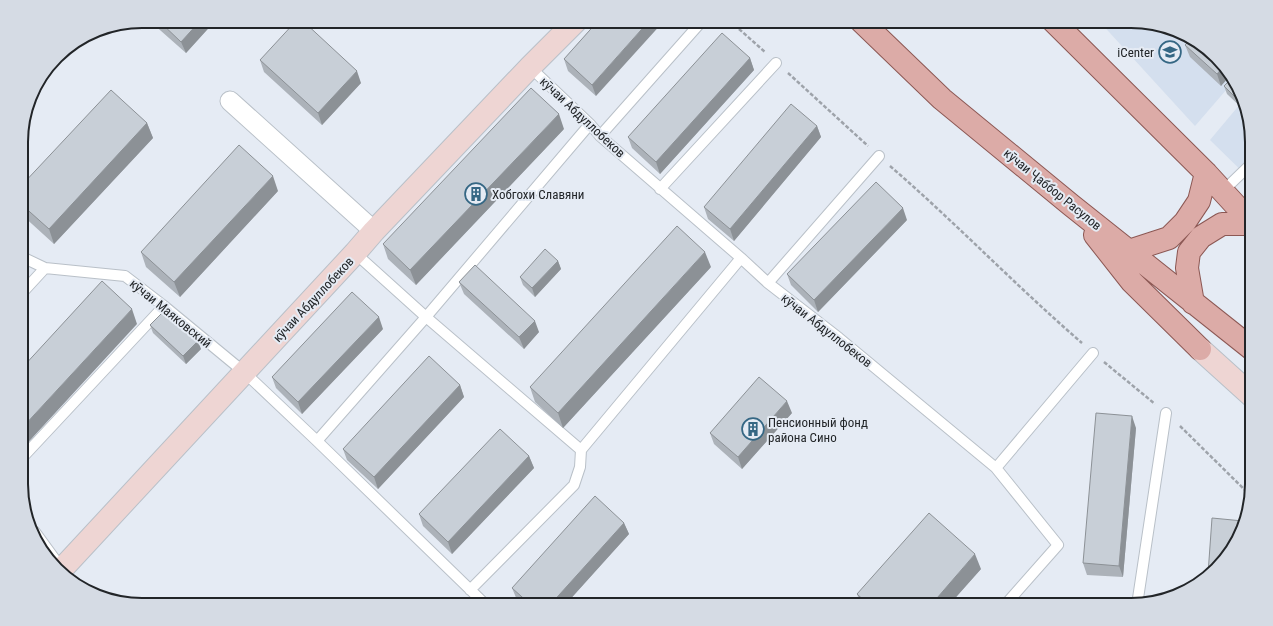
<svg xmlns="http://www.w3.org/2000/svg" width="1273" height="626" font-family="'Roboto Condensed',sans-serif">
  <rect width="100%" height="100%" fill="#e5ebf4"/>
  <path fill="#d4dfee" d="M 1099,21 L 1131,21 L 1184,33 L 1227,69 L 1233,82 L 1195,126 Z
    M 1241,103 L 1251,126 L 1251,180 L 1210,140 Z"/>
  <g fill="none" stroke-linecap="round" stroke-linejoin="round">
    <g stroke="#b9c0c8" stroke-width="12">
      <path id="lane" d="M 530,67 L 590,124 L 600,136 L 741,258 L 768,283 L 839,338 L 996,468 L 1058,545 L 1005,605
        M 600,136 L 702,21
        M 660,189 L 776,63
        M 1223,191 L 1251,164
        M 355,253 L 426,317 L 581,450
        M 22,257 L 45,268 L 125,276 L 164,306 L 244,372 L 317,441 L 486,605
        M 768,283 L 879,156
        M 22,293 L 45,268
        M 317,441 L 426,317 L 590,124
        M 22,458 L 164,306
        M 996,468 L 1093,353
        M 35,532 L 62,569
        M 470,590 L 574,485 L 580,467 L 581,450 L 741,258
        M 1137,605 L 1166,413"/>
    </g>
    <g stroke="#b9c0c8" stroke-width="21">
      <path id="street" d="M 230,101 L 374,231"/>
    </g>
    <g stroke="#b9c0c8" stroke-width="24">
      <path id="secondary" d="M 1200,349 L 1252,396
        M 61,570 L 355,253 L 374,231 L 530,67 L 576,21"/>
    </g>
    <g stroke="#8c5854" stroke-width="24">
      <path id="primary" d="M 861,21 L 942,99 L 1071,205 L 1252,349
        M 1053,21 L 1206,173 L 1251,222
        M 1095,235 L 1132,282 L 1200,349
        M 1129,251 L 1169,238 L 1185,222 L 1199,201 L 1206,173
        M 1193,303 L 1187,268 L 1189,252 L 1201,237 L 1222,224 L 1251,224"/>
    </g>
    <path stroke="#9ea3aa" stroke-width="2.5" stroke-dasharray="4 2" stroke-linecap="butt" d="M 730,21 L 765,52
      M 788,73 L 868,146
      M 890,166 C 956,223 1016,286 1082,343
      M 1104,362 L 1155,404
      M 1180,426 L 1250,495"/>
    <use href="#lane" stroke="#fff" stroke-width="10"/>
    <use href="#street" stroke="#fff" stroke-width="19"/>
    <use href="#secondary" stroke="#eed5d3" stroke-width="22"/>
    <use href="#primary" stroke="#dcaba7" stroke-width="22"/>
  </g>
  <path fill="#acb2b9" d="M 151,21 L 215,21 L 186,53 L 152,23 Z
    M 598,21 L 596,96 L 568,71 L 564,59 Z
    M 1174,31 L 1184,33 L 1227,69 L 1221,86 L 1190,57 L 1185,45 L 1187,43 Z
    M 750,58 L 754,70 L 660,174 L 632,148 L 628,137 Z
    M 260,60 L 361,83 L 322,125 L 264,72 Z
    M 1231,79 L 1245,111 L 1227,94 L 1224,86 Z
    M 147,123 L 153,138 L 54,244 L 21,214 L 21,186 Z
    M 817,126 L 821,137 L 734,241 L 708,219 L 704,207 Z
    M 564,129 L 416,285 L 388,259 L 383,244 Z
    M 278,191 L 180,297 L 146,267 L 141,252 Z
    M 907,220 L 818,312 L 791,285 L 787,274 Z
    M 558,261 L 561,269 L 535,297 L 523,285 L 520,277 Z
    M 711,267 L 563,428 L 535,402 L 530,387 Z
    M 459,282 L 539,332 L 524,349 L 464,294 Z
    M 150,325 L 201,349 L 186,364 L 153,333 Z
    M 383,329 L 302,414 L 276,388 L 272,377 Z
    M 460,385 L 464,397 L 378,489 L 347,460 L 343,449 Z
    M 792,413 L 742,469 L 714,444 L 710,433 Z
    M 1136,428 L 1123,577 L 1087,575 L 1083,563 Z
    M 529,456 L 534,468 L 452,554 L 423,526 L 419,514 Z
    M 624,523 L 629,534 L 565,605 L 522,605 L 517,600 L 512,588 Z
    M 981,569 L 949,605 L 861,605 L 857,594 Z"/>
  <path fill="#8c9196" d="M 200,21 L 215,21 L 186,53 L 181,42 Z
    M 649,21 L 664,21 L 596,96 L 592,85 Z
    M 750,58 L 754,70 L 660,174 L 656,162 Z
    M 1224,66 L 1227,69 L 1230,76 L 1221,86 L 1217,74 Z
    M 357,71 L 361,83 L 322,125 L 318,113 Z
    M 559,114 L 564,129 L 416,285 L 410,270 Z
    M 147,123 L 153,138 L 54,244 L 49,229 Z
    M 817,126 L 821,137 L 734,241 L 730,229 Z
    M 273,176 L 278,191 L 180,297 L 174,282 Z
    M 903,208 L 907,220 L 818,312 L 814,300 Z
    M 705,252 L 711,267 L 563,428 L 558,413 Z
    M 558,261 L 561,269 L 535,297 L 532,288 Z
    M 132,309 L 137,324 L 22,449 L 22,428 Z
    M 379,317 L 383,329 L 302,414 L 298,402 Z
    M 535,321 L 539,332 L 524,349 L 519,337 Z
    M 198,341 L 201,349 L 186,364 L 183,356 Z
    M 460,385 L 464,397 L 378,489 L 374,477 Z
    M 787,401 L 792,413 L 742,469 L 738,457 Z
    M 1132,416 L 1136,428 L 1123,577 L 1119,566 Z
    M 529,456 L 534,468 L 452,554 L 448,542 Z
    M 624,523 L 629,534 L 565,605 L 550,605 Z
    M 975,554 L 981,569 L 949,605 L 931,605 Z"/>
  <path fill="#c8cfd7" stroke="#8c9196" d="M 159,21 L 200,21 L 181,42 Z
    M 296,21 L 303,21 L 357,71 L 318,113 L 260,60 Z
    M 598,21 L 649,21 L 592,85 L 564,59 Z
    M 722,33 L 750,58 L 656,162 L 628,137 Z
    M 1191,39 L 1224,66 L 1217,74 L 1185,45 Z
    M 1231,79 L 1241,103 L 1224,86 Z
    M 531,88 L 559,114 L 410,270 L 383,244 Z
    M 111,90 L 147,123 L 49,229 L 21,204 L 21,186 Z
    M 791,104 L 817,126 L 730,229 L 704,207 Z
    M 239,145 L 273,176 L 174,282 L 141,252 Z
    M 876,182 L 903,208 L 814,300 L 787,274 Z
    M 677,226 L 705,252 L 558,413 L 530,387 Z
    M 545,249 L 558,261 L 532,288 L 520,277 Z
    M 475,265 L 535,321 L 519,337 L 459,282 Z
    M 102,281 L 132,309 L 22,428 L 22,368 Z
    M 352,292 L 379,317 L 298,402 L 272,377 Z
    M 165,310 L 198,341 L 183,356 L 150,325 Z
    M 429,356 L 460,385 L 374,477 L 343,449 Z
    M 759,377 L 787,401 L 738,457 L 710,433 Z
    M 1096,413 L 1132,416 L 1119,566 L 1083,563 Z
    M 500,429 L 529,456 L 448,542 L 419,514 Z
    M 595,496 L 624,523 L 550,605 L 531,605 L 512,588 Z
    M 929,513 L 975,554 L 931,605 L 869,605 L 857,594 Z
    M 1212,518 L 1243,521 L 1240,537 L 1208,574 Z
    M 1073,602 L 1076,605 L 1071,605 Z"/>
  <defs>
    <g id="school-ring" transform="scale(1.15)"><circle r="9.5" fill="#e5ebf4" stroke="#356784" stroke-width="1.5"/><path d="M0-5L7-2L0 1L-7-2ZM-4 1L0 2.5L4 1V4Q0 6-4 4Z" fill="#356784"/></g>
    <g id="building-ring" transform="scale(1.15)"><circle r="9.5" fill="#e5ebf4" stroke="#356784" stroke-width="1.5"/><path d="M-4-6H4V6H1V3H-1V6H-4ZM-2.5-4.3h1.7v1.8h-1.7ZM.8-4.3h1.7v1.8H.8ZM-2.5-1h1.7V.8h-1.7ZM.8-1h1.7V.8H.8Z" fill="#356784"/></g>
  </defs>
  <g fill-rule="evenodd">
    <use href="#school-ring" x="1170" y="52"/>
    <use href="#building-ring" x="476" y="194"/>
    <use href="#building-ring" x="753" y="429"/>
  </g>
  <g text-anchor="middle" stroke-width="4" stroke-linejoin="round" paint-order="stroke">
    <g font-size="13" fill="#222528" stroke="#e5ebf4" text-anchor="start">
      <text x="1154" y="57" text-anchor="end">iCenter</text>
      <text x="492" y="199">Хобгохи Славяни</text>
      <text x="768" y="427">Пенсионный фонд<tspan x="768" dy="15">района Сино</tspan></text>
    </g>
    <g font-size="13" fill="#222528" stroke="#e5ebf4">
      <text transform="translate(583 117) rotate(43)" y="5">кӯчаи Абдуллобеков</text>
      <text transform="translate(1053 189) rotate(39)" y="5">кӯчаи Ҷаббор Расулов</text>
      <text transform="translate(313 299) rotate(-47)" y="5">кӯчаи Абдуллобеков</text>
      <text transform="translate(171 313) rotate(39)" y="5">кӯчаи Маяковский</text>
      <text transform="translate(827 330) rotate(38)" y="5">кӯчаи Абдуллобеков</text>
    </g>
  </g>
  <path d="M0 0H1273V626H0ZM142 28H1131A114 114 0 0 1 1245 142V484A114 114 0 0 1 1131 598H142A114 114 0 0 1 28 484V142A114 114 0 0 1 142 28Z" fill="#d5dbe4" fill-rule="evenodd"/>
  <path fill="none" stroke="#222528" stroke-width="2" d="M142 28H1131A114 114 0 0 1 1245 142V484A114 114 0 0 1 1131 598H142A114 114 0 0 1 28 484V142A114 114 0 0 1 142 28Z"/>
</svg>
